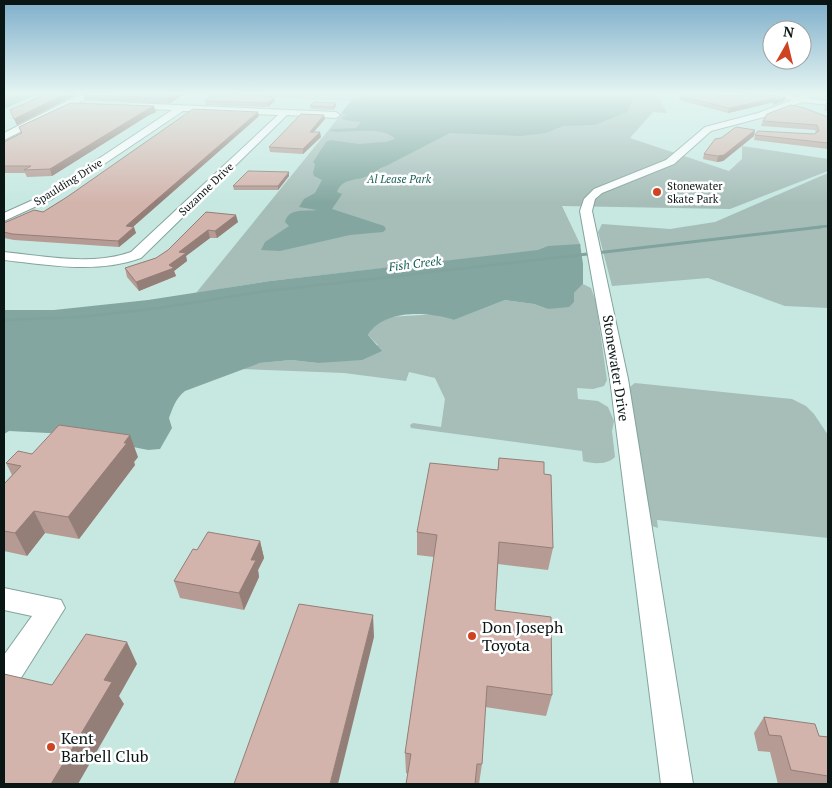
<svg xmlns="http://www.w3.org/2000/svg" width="832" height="788" font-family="'PT Serif',serif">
  <rect width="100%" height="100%" fill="#c6e8e1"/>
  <path fill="#a6bdb8" d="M 168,93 L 657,93 L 667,113 L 653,112 L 630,138 L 729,171 L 742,159 L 742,146 L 828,159 L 828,171 L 730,209 L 562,206 L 581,246 L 270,281 L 196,293 L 352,101 Z
    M 828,173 L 828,308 L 785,306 L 708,278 L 612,286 L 598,232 L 602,224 L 670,229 L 715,222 Z
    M 583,284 L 591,288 L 596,302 L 607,380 L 604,386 L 593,389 L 577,388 L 578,399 L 598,401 L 608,407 L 614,421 L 612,431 L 615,457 C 607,465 593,464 583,461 L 582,451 L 411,428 L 410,425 L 413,423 L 441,427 L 445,399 L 435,378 L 409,372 L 406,381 L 344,373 L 241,369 L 260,363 L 291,360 L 318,363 L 378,345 L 368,335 L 373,327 L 388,317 L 438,314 L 454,320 L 505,300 L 534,304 L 548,309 L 574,302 L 574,293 Z
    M 635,383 L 792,399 L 806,406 L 814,414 L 828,435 L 828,538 L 657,520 L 658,528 L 649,525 L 627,389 Z"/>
  <path fill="#83a7a0" d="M 4,93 L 40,93 L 4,109 Z
    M 378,93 L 497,95 L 635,93 L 635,94 L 627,112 L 595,125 L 563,126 L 546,133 L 520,136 L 450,133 L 386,166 C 378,168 375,173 368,176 C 356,181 342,178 337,192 L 342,194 L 332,209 L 384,226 L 386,229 L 383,232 L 350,235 L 280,251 L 261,250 L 265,242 L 289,226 L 285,222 C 289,207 305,212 317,210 L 299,207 L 304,199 L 315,193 L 322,180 L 314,176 L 313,173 L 315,164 L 313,162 L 326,142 L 330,140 L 359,144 L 386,142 L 395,139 C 382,125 347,134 330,131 L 332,129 L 356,128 L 361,122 L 344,120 L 342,117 L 347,115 L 341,113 L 352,100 Z
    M 580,244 L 583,264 L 583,284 L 574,293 L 574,302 L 569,307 L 548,309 L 534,304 L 505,300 L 454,320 C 429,311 383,309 368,335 L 382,351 L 362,360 L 318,363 L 291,360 L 260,363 L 185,391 C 176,398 173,407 169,418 L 172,428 L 160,449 L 148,450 L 68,434 L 9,431 L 4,434 L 4,310 L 54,310 L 148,300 L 270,281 L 538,250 L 548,246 Z"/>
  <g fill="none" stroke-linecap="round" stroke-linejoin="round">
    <path stroke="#80a49d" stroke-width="2.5" d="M 811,228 L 828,226"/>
    <path stroke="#80a49d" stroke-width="3" d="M 4,320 L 81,317 L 159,308 L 259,292 L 821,227"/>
    <g stroke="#83a49d" stroke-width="2">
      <path id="minor" d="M 83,93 L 92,93 L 84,100 L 4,140 L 4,133 Z
        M 772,93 L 799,97 L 805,93 L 814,93 L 808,98 L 828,101 L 828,105 L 802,102 L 764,117 L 711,131 L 674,164 L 602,193 L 595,199 L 592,211 L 628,379 L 693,784 L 661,784 L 610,379 L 580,211 L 584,199 L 594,189 L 666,160 L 705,127 L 758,113 L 792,100 L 762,96 L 717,98 L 714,98 L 714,94 Z
        M 130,103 L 336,112 L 340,115 L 336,118 L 287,115 L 141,258 C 97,274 49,265 4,260 L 4,252 C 45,256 92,266 131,252 L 278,115 L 183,111 L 52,199 L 4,221 L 4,213 L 44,195 L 172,110 L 127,108 L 126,106 Z
        M 4,588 L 61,600 L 65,608 L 14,689 L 4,693 L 4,655 L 32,616 L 4,610 Z"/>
    </g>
    <use href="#minor" fill="#fff" fill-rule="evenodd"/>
  </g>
  <path fill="#b59b94" d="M 49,93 L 184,93 L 184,94 L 169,104 L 85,100 L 84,96 L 77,94 L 17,125 L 10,110 Z
    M 681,93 L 715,93 L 718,96 L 786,97 L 784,101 L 773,105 L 774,102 L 728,113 L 679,100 Z
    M 275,97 L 275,101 L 268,107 L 206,105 L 205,101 Z
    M 827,102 L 828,102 L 828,111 L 824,111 Z
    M 336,103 L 336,106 L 333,110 L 311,109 L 310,106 Z
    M 156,112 L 149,115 L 52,176 L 27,177 L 25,173 L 4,173 L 4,142 L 21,133 L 19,127 Z
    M 259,116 L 133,227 L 136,233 L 119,247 L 14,240 L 4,238 L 4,223 L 43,212 Z
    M 828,117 L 828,149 L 754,140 L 755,135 L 814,134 L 816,132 L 815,130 L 761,126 L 763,121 Z
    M 325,119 L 314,132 L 320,132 L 321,137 L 303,154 L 270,152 L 269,147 Z
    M 755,130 L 754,136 L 723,161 L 717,162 L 703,159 L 704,154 L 721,138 Z
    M 289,176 L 278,190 L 234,190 L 233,186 Z
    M 206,212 L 238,222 L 217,238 L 210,238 L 186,256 L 187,261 L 174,271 L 176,276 L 139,291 L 127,277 L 125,268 L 156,258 L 168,250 Z
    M 32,454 L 138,457 L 134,462 L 135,465 L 79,539 L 45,533 L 27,556 L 4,551 L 4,484 L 12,475 L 6,463 Z
    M 499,458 L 544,474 L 553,548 L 548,570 L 498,564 L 495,610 L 552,695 L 546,716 L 485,707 L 482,764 L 479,784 L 406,784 L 408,774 L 406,773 L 405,753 L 434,557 L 417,555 L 417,532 L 498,470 Z
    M 260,541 L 264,558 L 258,570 L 259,577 L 244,610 L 180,598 L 174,581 L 197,550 Z
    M 764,717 L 819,736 L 828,737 L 828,784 L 778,784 L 770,752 L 758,751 L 754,733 Z"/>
  <path fill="#947e78" d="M 67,93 L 77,93 L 77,94 L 17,125 L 14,119 Z
    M 176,93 L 184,93 L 184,94 L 169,104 L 168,98 Z
    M 275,97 L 275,101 L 268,107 L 268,103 Z
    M 786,97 L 784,101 L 773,105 L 774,102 L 728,113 L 729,108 L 776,98 Z
    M 336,103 L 336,106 L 333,110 L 333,107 Z
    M 154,106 L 156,112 L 149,115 L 52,176 L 50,169 L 148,109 Z
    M 258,112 L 259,116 L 127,232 L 126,226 Z
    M 324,115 L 325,119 L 310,136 L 310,132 Z
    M 755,130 L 754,136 L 723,161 L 717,162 L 718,156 Z
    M 320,132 L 321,137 L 303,154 L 303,149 Z
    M 289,172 L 289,176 L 278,190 L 278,186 Z
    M 236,215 L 238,222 L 217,238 L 215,231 Z
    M 134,227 L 136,233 L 119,247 L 118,241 Z
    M 208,230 L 210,238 L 186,256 L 187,261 L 174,271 L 176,276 L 139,291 L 136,282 L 169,265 L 179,252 Z
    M 130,435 L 138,457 L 134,462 L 135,465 L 79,539 L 68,517 Z
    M 34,511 L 45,533 L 27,556 L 15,533 Z
    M 260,541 L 264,558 L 258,570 L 259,577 L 244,610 L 239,593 L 251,560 Z
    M 373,615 L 374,637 L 338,784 L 330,784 Z
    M 127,642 L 137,664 L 119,696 L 124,704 L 78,784 L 51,784 L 104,680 Z"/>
  <path fill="#d3b4ac" stroke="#947e78" d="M 49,93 L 67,93 L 14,119 L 10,110 Z
    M 84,93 L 176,93 L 168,98 L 83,95 Z
    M 215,93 L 275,97 L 268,103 L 205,101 Z
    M 681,93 L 715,93 L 718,96 L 763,94 L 786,97 L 774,101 L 776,98 L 729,108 L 680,96 Z
    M 314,102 L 336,103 L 333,107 L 310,106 Z
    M 827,102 L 828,102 L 828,106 L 825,106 Z
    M 70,103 L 154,106 L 148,109 L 50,169 L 24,170 L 31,166 L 4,166 L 4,142 L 22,133 L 19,127 Z
    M 791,105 L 804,108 L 828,117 L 828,143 L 755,135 L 758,131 L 814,134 L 819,131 L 817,125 L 763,121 L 767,114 Z
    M 193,109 L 258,112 L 126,226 L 134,227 L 118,241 L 12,234 L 4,232 L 4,223 L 34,210 L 43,212 L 67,197 Z
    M 301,114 L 324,115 L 310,132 L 320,132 L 303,149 L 269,147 Z
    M 736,127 L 755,130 L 724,155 L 718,156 L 704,154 L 715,139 L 721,138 Z
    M 248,171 L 289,172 L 278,186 L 233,186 Z
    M 206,212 L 236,215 L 215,231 L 208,230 L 179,252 L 186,253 L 169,265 L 174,268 L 136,282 L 125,268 L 156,258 L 168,250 Z
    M 59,425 L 130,435 L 124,443 L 127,443 L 68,517 L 34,511 L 15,533 L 4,531 L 4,484 L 21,466 L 6,463 L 18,451 L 32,454 Z
    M 499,458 L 544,462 L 544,474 L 551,475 L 553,548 L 499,542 L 495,610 L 551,617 L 552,695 L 487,686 L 482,764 L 477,764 L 475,784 L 406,784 L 411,754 L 405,753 L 437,535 L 417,532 L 430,463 L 498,470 Z
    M 208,532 L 260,541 L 251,560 L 256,560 L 239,593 L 174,581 L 193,549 L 197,550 Z
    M 299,604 L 373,615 L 330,784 L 234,784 Z
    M 86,634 L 127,642 L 104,680 L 112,682 L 51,784 L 4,784 L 4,674 L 52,685 Z
    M 764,717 L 815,724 L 819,736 L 828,737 L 828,776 L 791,770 L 781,736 L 769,735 Z"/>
  <linearGradient id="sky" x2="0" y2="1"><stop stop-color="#7eaeca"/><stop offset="0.46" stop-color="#e5f5f2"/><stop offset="1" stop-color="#e5f5f2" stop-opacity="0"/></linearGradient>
  <rect width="832" height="203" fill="url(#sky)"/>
  <g fill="#ce4423" stroke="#fff" stroke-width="2">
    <circle cx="657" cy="192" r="5"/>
    <circle cx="472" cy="636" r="5"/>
    <circle cx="51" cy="747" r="5"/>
  </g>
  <g text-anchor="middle" stroke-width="5" stroke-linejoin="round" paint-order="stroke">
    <g font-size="11" font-style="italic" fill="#1c6358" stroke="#fff">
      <text x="399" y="183">Al Lease Park</text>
    </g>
    <g font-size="11" fill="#091614" stroke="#fff">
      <text transform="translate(68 182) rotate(-32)" y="4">Spaulding Drive</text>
      <text transform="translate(206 189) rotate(-44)" y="4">Suzanne Drive</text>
    </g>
    <g font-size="11" fill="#091614" stroke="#fff" text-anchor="start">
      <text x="667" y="190">Stonewater<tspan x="667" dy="13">Skate Park</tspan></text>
    </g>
    <g font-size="12" font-style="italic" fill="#165f54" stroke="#fff">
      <text transform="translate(415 264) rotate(-7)" y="4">Fish Creek</text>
    </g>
    <g font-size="14" fill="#091614" stroke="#fff">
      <text transform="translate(616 368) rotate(81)" y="5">Stonewater Drive</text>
    </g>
    <g font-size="16" fill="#091614" stroke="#fff" text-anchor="start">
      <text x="482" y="633">Don Joseph<tspan x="482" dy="18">Toyota</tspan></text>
      <text x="61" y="744">Kent<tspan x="61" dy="18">Barbell Club</tspan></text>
    </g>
  </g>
  <rect width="832" height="788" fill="none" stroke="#091614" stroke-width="10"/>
  <g transform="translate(787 45) rotate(8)"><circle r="24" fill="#ffffff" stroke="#9da2a1"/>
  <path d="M0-4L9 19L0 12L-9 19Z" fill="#ce4423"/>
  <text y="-8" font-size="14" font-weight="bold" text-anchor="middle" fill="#091614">N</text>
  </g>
</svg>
